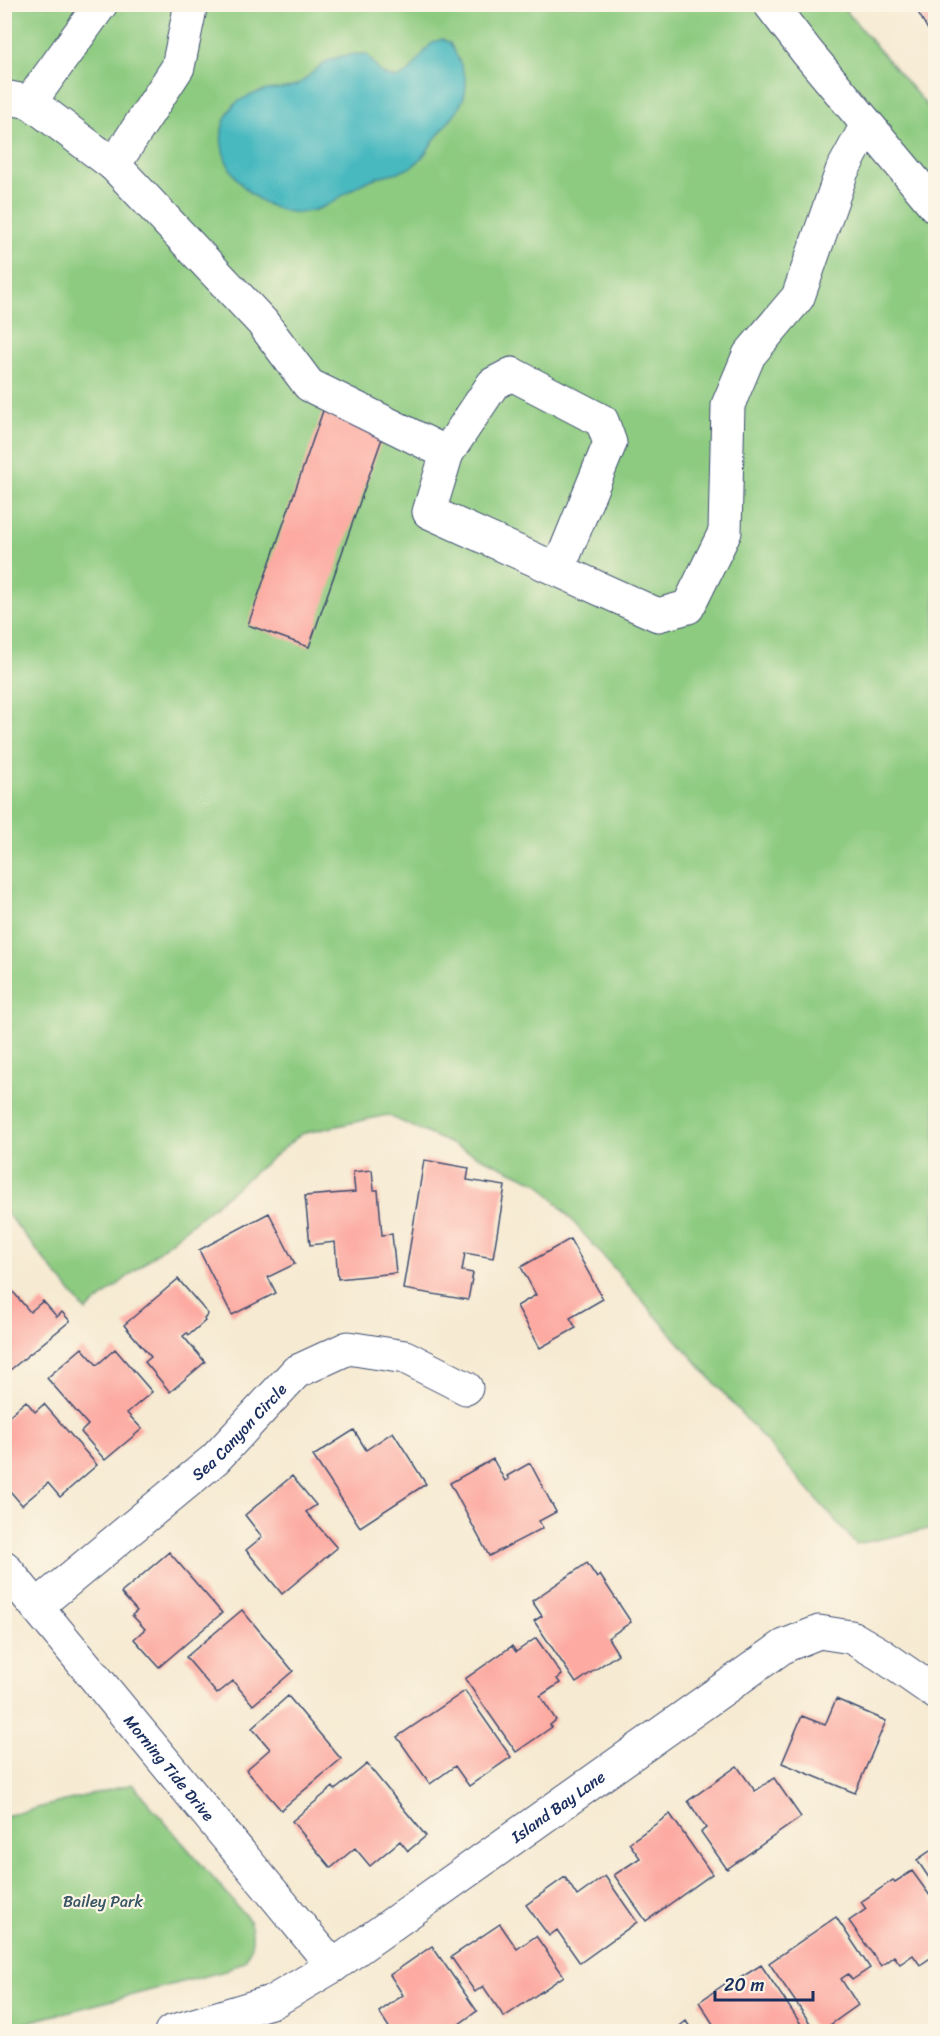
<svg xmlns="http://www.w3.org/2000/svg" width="940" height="2036" font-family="Sriracha,sans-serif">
  <rect width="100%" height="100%" fill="#fcf5e5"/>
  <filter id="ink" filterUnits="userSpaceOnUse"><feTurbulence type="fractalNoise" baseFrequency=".0167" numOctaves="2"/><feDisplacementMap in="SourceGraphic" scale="12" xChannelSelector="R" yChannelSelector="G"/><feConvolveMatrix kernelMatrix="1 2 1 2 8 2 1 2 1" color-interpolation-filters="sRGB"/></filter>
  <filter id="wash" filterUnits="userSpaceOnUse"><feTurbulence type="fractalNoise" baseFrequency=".008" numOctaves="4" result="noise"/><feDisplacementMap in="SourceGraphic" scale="24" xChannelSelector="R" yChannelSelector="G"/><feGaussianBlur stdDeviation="1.35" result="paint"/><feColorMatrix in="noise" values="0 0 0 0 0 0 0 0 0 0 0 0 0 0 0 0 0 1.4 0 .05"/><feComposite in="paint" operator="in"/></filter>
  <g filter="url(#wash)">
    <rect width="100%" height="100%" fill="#f6ead2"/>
    <path fill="#8dcb80" stroke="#547d6f" stroke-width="1.5" d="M 4,5 L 841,5 L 935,115 L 935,1528 L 856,1544 L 540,1184 L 387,1115 L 301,1134 L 86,1311 L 5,1211 Z
      M 132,1784 L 249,1920 C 255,1936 252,1946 245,1961 L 225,1971 L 5,2028 L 5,1816 Z"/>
    <path fill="#4ab9c0" stroke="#32748f" stroke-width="1.5" d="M 442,39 L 450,43 C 456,55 466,72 466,85 C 466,107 443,126 432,143 C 410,180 398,167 365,182 C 344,192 328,210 304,212 C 255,218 195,150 234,105 C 241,98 258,92 267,90 C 278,88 288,90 298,84 C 306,80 312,72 319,67 C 331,56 350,54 366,54 C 373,60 377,72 385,75 C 409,86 417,58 429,46 C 433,42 437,41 442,39 Z"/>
    <g id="blocks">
      <path fill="#fcaaa2" d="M 914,5 L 936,5 L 936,44 Z
        M 324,408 L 385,430 L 309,647 L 248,625 Z
        M 424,1160 L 469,1168 L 467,1180 L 505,1186 L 493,1258 L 465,1253 L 462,1271 L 473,1273 L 468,1300 L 403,1289 Z
        M 372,1170 L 374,1190 L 378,1190 L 382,1235 L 392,1234 L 396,1273 L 338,1279 L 335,1242 L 310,1245 L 305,1196 L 355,1192 L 353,1172 Z
        M 269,1213 L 295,1264 L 268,1277 L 276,1293 L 232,1315 L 199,1250 Z
        M 570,1239 L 603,1299 L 570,1318 L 576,1328 L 540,1348 L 517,1306 L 536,1295 L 521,1267 Z
        M 178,1279 L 208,1314 L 204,1319 L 205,1321 L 189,1335 L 187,1333 L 183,1336 L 205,1362 L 170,1392 L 145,1362 L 151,1357 L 124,1325 Z
        M 4,1281 L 30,1312 L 43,1301 L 57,1317 L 62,1312 L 70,1321 L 4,1375 Z
        M 82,1348 L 97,1365 L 115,1349 L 152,1392 L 127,1413 L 142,1429 L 105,1460 L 81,1432 L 88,1425 L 47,1378 Z
        M 26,1401 L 35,1412 L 44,1404 L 97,1465 L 60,1497 L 48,1483 L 22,1505 L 4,1484 L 4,1420 Z
        M 354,1430 L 366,1450 L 393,1432 L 426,1484 L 360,1527 L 313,1456 Z
        M 493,1459 L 505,1481 L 509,1479 L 507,1476 L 530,1463 L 556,1512 L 539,1521 L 543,1528 L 489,1556 L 450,1483 Z
        M 292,1476 L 316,1505 L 306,1512 L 337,1548 L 282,1594 L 246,1550 L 262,1537 L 245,1515 Z
        M 169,1552 L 222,1613 L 159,1667 L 134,1639 L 145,1629 L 132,1615 L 137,1611 L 121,1593 Z
        M 587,1563 L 597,1578 L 600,1575 L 631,1622 L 608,1638 L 618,1654 L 576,1683 L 534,1621 L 542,1616 L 532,1601 Z
        M 242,1610 L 293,1671 L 253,1705 L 233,1681 L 217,1694 L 186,1657 Z
        M 536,1638 L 562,1675 L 557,1679 L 560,1683 L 540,1696 L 556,1720 L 550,1725 L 552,1727 L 516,1752 L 465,1679 L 512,1646 L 516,1652 Z
        M 465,1691 L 511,1757 L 469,1786 L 455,1766 L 430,1784 L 397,1737 Z
        M 288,1696 L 341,1759 L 281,1810 L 246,1770 L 270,1749 L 252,1728 Z
        M 836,1699 L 886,1721 L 855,1793 L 782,1763 L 802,1716 L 825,1725 Z
        M 367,1764 L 426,1836 L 408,1851 L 400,1841 L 370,1866 L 355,1848 L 331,1868 L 292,1821 L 333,1787 L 335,1790 Z
        M 737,1766 L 755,1791 L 774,1778 L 801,1817 L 727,1869 L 701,1832 L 706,1828 L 688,1801 Z
        M 670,1814 L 712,1874 L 646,1921 L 614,1875 L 640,1858 L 629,1843 Z
        M 936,1847 L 936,1888 L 917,1860 Z
        M 912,1871 L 936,1904 L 936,1954 L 920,1965 L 913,1955 L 900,1964 L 894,1956 L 881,1966 L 849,1921 L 866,1909 L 861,1902 L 893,1880 L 895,1882 Z
        M 605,1876 L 637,1922 L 580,1963 L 557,1930 L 549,1936 L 526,1905 L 565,1877 L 577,1896 Z
        M 836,1917 L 870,1968 L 852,1980 L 848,1974 L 841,1979 L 858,2005 L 820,2032 L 816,2032 L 769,1963 Z
        M 500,1924 L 517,1949 L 536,1936 L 564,1976 L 504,2017 L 483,1986 L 475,1992 L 451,1957 Z
        M 432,1946 L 477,2011 L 448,2032 L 392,2032 L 379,2012 L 403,1995 L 390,1975 Z
        M 761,1965 L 805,2030 L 804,2032 L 718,2032 L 699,2002 L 732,1979 L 734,1982 Z
        M 686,2021 L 693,2032 L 672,2032 Z"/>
    </g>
  </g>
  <g filter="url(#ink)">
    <use href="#blocks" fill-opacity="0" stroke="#3c4b6f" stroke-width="1.5"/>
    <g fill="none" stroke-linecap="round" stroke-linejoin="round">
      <g stroke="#3c4b6f" stroke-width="35">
        <g id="minor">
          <path d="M 770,4 L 807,52 L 936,207"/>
          <path d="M 4,97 L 30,102 L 101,4"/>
          <path d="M 30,102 L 114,165 L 262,322 L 309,385 L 447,453 L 429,512 L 658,615 L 688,607 L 725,532 L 728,405 L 749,355 L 798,297 L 842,171 L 867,125"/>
          <path d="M 114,165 L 178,67 L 191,4"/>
          <path d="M 447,453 L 493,384 L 512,374 L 602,421 L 610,443 L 558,570"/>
          <path id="s1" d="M 4,1567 L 333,1966"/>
          <path id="s2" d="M 37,1606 L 215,1459 L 296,1372 L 348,1348 L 405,1357 L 466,1388"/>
          <path id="s3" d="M 171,2032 L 274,2001 L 333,1966 L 784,1646 L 819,1632 L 851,1637 L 880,1654 L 936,1693"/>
        </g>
      </g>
      <use href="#minor" stroke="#fff" stroke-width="33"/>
    </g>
  </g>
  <g text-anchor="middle" stroke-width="4.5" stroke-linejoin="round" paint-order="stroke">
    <g font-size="16" fill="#1b2f5e" stroke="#fcf5e5">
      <text dy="6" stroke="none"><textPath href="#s2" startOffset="267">Sea Canyon Circle</textPath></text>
      <text dy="6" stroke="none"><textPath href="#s1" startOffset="260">Morning Tide Drive</textPath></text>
      <text dy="6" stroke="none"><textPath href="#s3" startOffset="452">Island Bay Lane</textPath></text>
    </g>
    <g font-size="16" fill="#385666" stroke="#fcf5e5">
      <text x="103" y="1907">Bailey Park</text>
    </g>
  </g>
  <rect width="940" height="2036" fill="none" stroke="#fcf5e5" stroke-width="24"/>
  <path d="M715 1991v9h98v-9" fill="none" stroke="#1b2f5e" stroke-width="3"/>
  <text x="724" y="1991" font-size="18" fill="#1b2f5e" stroke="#fcf5e5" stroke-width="4.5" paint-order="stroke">20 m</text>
</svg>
